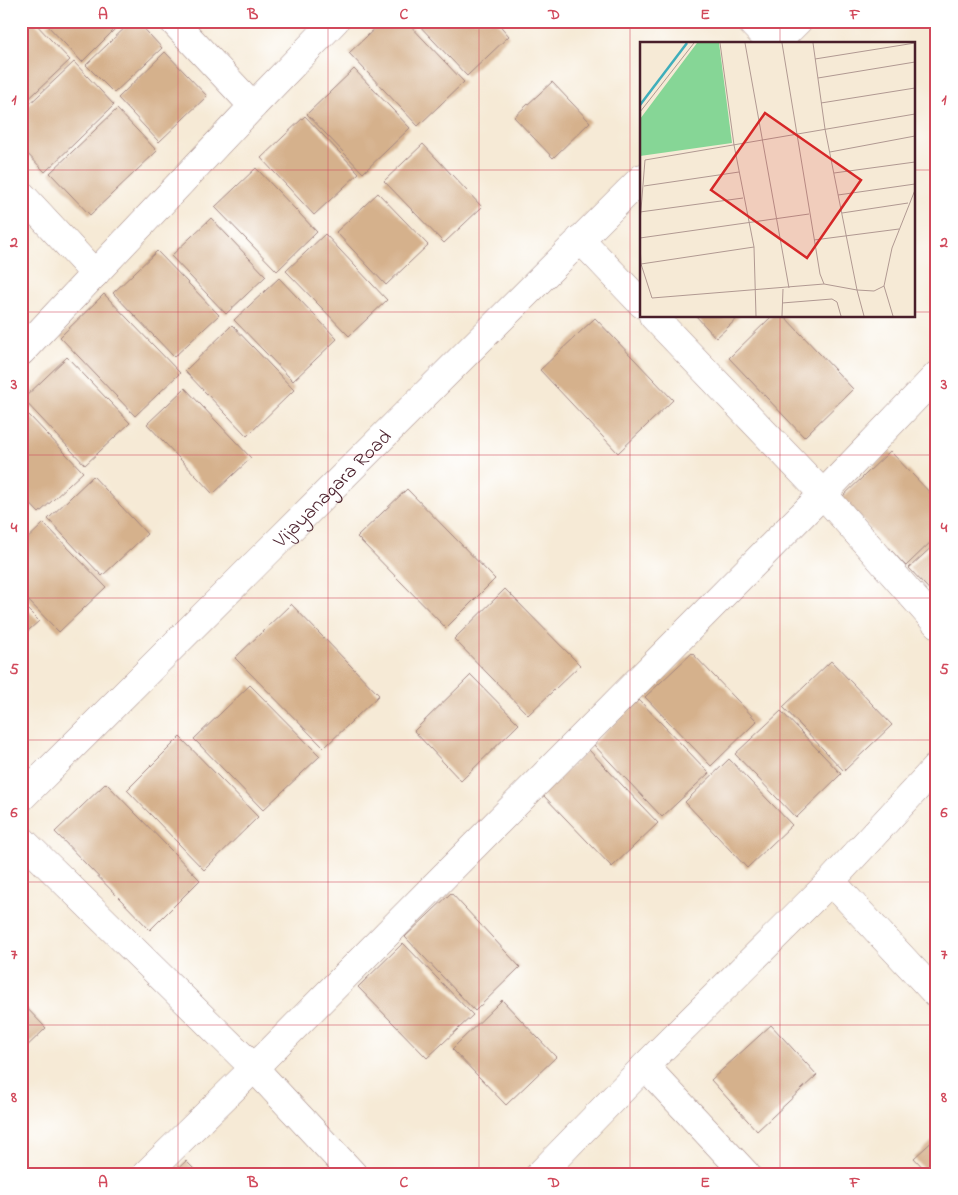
<svg xmlns="http://www.w3.org/2000/svg" width="958" height="1195" font-family="'Indie Flower',sans-serif">
  <rect width="100%" height="100%" fill="#fff"/>
  <filter id="ink" filterUnits="userSpaceOnUse"><feTurbulence type="fractalNoise" baseFrequency=".02" numOctaves="2"/><feDisplacementMap in="SourceGraphic" scale="10" xChannelSelector="R" yChannelSelector="G"/><feConvolveMatrix kernelMatrix="1 2 1 2 8 2 1 2 1" color-interpolation-filters="sRGB"/></filter>
  <filter id="wash" filterUnits="userSpaceOnUse"><feTurbulence type="fractalNoise" baseFrequency=".0096" numOctaves="4" result="noise"/><feDisplacementMap in="SourceGraphic" scale="20" xChannelSelector="R" yChannelSelector="G"/><feGaussianBlur stdDeviation="1.12" result="paint"/><feColorMatrix in="noise" values="0 0 0 0 0 0 0 0 0 0 0 0 0 0 0 0 0 1.4 0 .05"/><feComposite in="paint" operator="in"/></filter>
  <g filter="url(#wash)">
    <rect width="100%" height="100%" fill="#f6ead6"/>
    <g id="blocks">
      <path fill="#d5b18c" d="M 21,21 L 33,21 L 70,60 L 21,106 Z
        M 52,21 L 123,21 L 82,62 L 47,25 Z
        M 132,21 L 137,21 L 162,48 L 114,93 L 86,65 Z
        M 383,21 L 406,21 L 464,82 L 418,126 L 349,53 Z
        M 415,21 L 496,21 L 509,36 L 467,76 Z
        M 165,52 L 207,96 L 159,142 L 118,98 Z
        M 74,62 L 114,105 L 45,172 L 21,147 L 21,112 Z
        M 354,69 L 410,128 L 363,173 L 307,114 Z
        M 552,82 L 590,122 L 553,158 L 514,117 Z
        M 117,109 L 157,151 L 90,215 L 50,173 Z
        M 305,116 L 359,173 L 314,215 L 261,158 Z
        M 423,144 L 482,207 L 444,243 L 384,181 Z
        M 256,168 L 317,232 L 277,271 L 215,207 Z
        M 378,193 L 428,245 L 386,285 L 336,232 Z
        M 211,218 L 266,276 L 226,314 L 171,256 Z
        M 325,234 L 387,300 L 349,336 L 286,271 Z
        M 157,251 L 219,315 L 174,357 L 113,293 Z
        M 279,278 L 337,339 L 293,381 L 234,320 Z
        M 104,294 L 180,373 L 135,416 L 60,337 Z
        M 696,316 L 740,316 L 716,338 Z
        M 772,316 L 784,316 L 853,389 L 804,437 L 729,358 Z
        M 595,318 L 673,400 L 618,453 L 540,370 Z
        M 232,325 L 294,390 L 247,436 L 185,371 Z
        M 67,357 L 130,423 L 85,465 L 23,399 Z
        M 185,388 L 251,458 L 213,494 L 147,424 Z
        M 29,415 L 83,472 L 39,513 L 21,494 L 21,422 Z
        M 890,451 L 937,500 L 937,536 L 906,566 L 841,498 Z
        M 93,476 L 147,534 L 102,576 L 48,519 Z
        M 407,489 L 495,579 L 446,628 L 357,537 Z
        M 44,523 L 106,587 L 59,632 L 21,593 L 21,545 Z
        M 937,542 L 937,598 L 909,568 Z
        M 505,589 L 580,665 L 528,715 L 454,639 Z
        M 21,603 L 39,621 L 21,637 Z
        M 291,604 L 379,695 L 324,748 L 235,658 Z
        M 692,653 L 757,721 L 711,766 L 645,697 Z
        M 831,661 L 892,725 L 844,771 L 783,707 Z
        M 471,675 L 519,724 L 461,781 L 414,731 Z
        M 250,685 L 320,756 L 263,810 L 194,739 Z
        M 639,700 L 709,773 L 662,817 L 593,744 Z
        M 781,711 L 841,774 L 796,818 L 735,754 Z
        M 180,737 L 258,817 L 204,870 L 127,790 Z
        M 589,750 L 658,823 L 612,867 L 542,794 Z
        M 729,759 L 792,825 L 747,868 L 685,802 Z
        M 106,783 L 200,880 L 150,930 L 55,832 Z
        M 451,893 L 520,967 L 475,1011 L 405,937 Z
        M 403,943 L 473,1015 L 427,1058 L 358,987 Z
        M 502,1000 L 556,1057 L 506,1105 L 452,1049 Z
        M 21,1002 L 46,1028 L 21,1052 Z
        M 771,1025 L 817,1075 L 757,1131 L 711,1080 Z
        M 937,1137 L 937,1174 L 929,1174 L 914,1158 Z
        M 186,1161 L 199,1174 L 172,1174 Z"/>
    </g>
  </g>
  <g filter="url(#ink)">
    <use href="#blocks" fill-opacity="0" stroke="#a08480" stroke-width="1"/>
    <g fill="none" stroke-linecap="round" stroke-linejoin="round">
      <g stroke="#a08480" stroke-width="29">
        <g id="minor">
          <path d="M 173,21 L 253,106"/>
          <path d="M 750,21 L 772,44"/>
          <path d="M 775,44 L 798,21"/>
          <path d="M 21,194 L 95,274"/>
          <path d="M 580,239 L 642,304"/>
          <path d="M 653,316 L 823,494 L 937,624"/>
          <path d="M 21,352 L 253,106 L 335,21"/>
          <path id="s1" d="M 21,798 L 642,178"/>
          <path d="M 21,839 L 254,1068 L 353,1174"/>
          <path d="M 831,881 L 937,995"/>
          <path d="M 645,1066 L 746,1174"/>
          <path d="M 146,1174 L 254,1068 L 823,494 L 937,375"/>
          <path d="M 540,1174 L 645,1066 L 831,881 L 937,766"/>
        </g>
      </g>
      <use href="#minor" stroke="#fff" stroke-width="28"/>
    </g>
  </g>
  <path fill="none" stroke="#d1495b" stroke-width="1" stroke-opacity="0.55" d="M 178,21 L 178,1174M 328,21 L 328,1174M 479,21 L 479,1174M 630,21 L 630,1174M 780,21 L 780,44M 21,170 L 642,170M 914,170 L 937,170M 21,312 L 642,312M 914,312 L 937,312M 780,316 L 780,1174M 21,455 L 937,455M 21,598 L 937,598M 21,740 L 937,740M 21,882 L 937,882M 21,1025 L 937,1025"/>
  <g text-anchor="middle" stroke-width="5" stroke-linejoin="round" paint-order="stroke">
    <g font-size="20" fill="#4a1f2b" stroke="#fff">
      <text dy="7" stroke="none"><textPath href="#s1" startOffset="439">Vijayanagara Road</textPath></text>
    </g>
  </g>
  <g transform="translate(640 42)">
    <rect width="275" height="275" fill="#f6ead6"/>
    <path d="M 57,1 L 79,1 L 92,101 L 0,114 L 0,77 Z" fill="#86d696"/>
    <path fill="none" stroke="#3faebb" stroke-width="2.5" d="M 0,63 L 47,1"/>
    <path fill="none" stroke="#b19992" stroke-width="1" d="M 80,1 L 94,103 L 114,205 L 116,274M 105,1 L 149,246M 142,1 L 180,232 L 184,242 L 217,248 L 224,274M 173,1 L 185,87 L 217,248 L 234,249 L 244,244 L 252,206 L 275,148M 175,17 L 275,1M 178,36 L 275,20M 181,61 L 275,46M 0,70 L 54,1M 190,110 L 275,94M 194,131 L 275,120M 4,144 L 99,130M 198,153 L 275,142M 0,170 L 103,156M 202,171 L 268,161M 0,180 L 5,118 L 275,72M 0,196 L 169,172M 174,198 L 259,187M 0,201 L 1,222 L 12,256 L 184,242M 1,222 L 114,205M 244,244 L 253,274M 142,261 L 192,257 L 197,260 L 201,274M 142,274 L 143,247"/>
    <path fill="#d62828" fill-opacity="0.15" stroke="#d62828" stroke-width="2.5" d="M 125,71 L 221,138 L 167,216 L 71,148 Z"/>
    <rect width="275" height="275" fill="none" stroke="#4a1f2b" stroke-width="2.5"/>
  </g>
  <rect width="958" height="1195" fill="none" stroke="#fff" stroke-width="55"/>
  <rect x="28" y="28" width="902" height="1140" fill="none" stroke="#d1495b" stroke-width="2"/>
  <g font-size="16" text-anchor="middle" font-weight="bold" fill="#d1495b">
    <text x="103" y="19">A</text>
    <text x="253" y="19">B</text>
    <text x="404" y="19">C</text>
    <text x="554" y="19">D</text>
    <text x="705" y="19">E</text>
    <text x="855" y="19">F</text>
    <text x="14" y="104">1</text>
    <text x="944" y="104">1</text>
    <text x="14" y="247">2</text>
    <text x="944" y="247">2</text>
    <text x="14" y="389">3</text>
    <text x="944" y="389">3</text>
    <text x="14" y="532">4</text>
    <text x="944" y="532">4</text>
    <text x="14" y="674">5</text>
    <text x="944" y="674">5</text>
    <text x="14" y="817">6</text>
    <text x="944" y="817">6</text>
    <text x="14" y="959">7</text>
    <text x="944" y="959">7</text>
    <text x="14" y="1102">8</text>
    <text x="944" y="1102">8</text>
    <text x="103" y="1187">A</text>
    <text x="253" y="1187">B</text>
    <text x="404" y="1187">C</text>
    <text x="554" y="1187">D</text>
    <text x="705" y="1187">E</text>
    <text x="855" y="1187">F</text>
  </g>
</svg>
